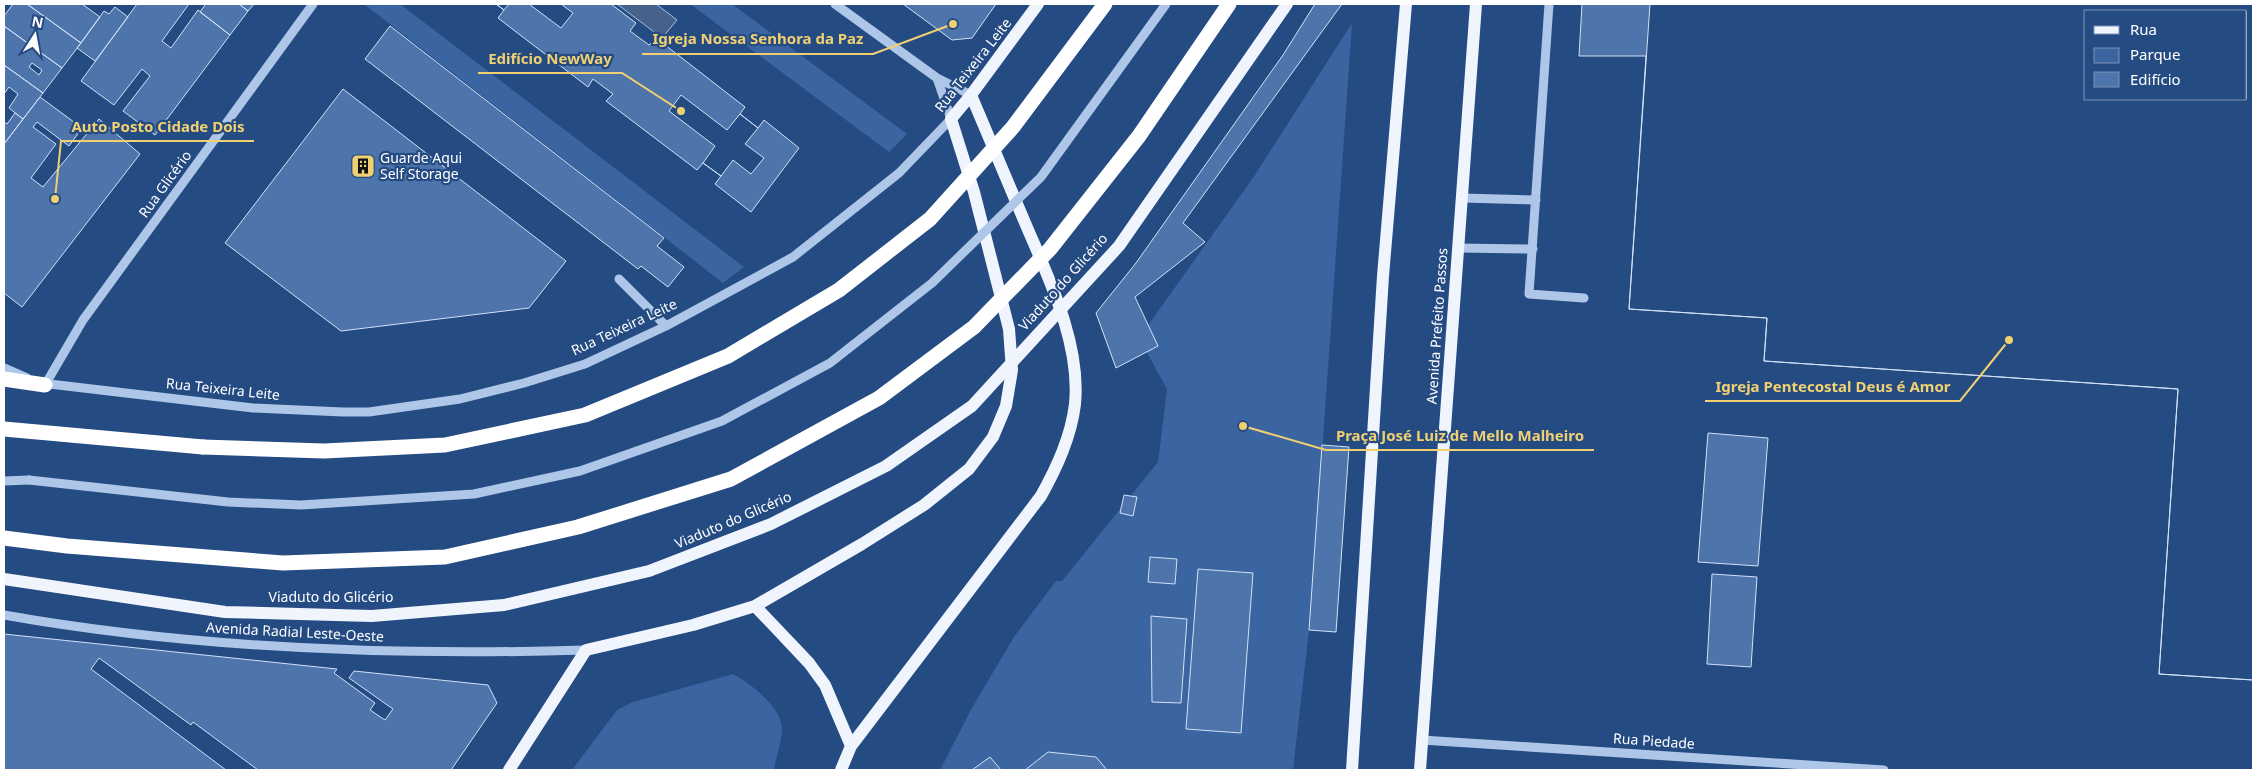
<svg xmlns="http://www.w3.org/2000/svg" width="2257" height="774" font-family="'Noto Sans',sans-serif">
  <rect width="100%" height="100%" fill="#254b83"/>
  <path fill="#3a65a0" d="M 364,4 L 400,4 L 744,267 L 723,283 Z
    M 690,4 L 732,4 L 907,134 L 889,152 Z
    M 1352,23 L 1311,613 L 1293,770 L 940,770 L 973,706 L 1014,637 L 1056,581 L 1062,581 L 1158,462 L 1167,389 L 1139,338 L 1255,175 Z
    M 733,674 C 750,683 781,707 782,728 C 782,741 776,757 774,770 L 572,770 L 617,710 L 633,702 Z"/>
  <path fill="#47628a" stroke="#a2c1e8" d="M 617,4 L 656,4 L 677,20 L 662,38 Z"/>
  <path fill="#4e75ab" stroke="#d2e1f6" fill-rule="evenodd" d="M 13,4 L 27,4 L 81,43 L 62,68 L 4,26 L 4,16 Z
    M 27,4 L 82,4 L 100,17 L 81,43 Z
    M 137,4 L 189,4 L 162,41 L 171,48 L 198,10 L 230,35 L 155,135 L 123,111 L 150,76 L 142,69 L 114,105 L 81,81 Z
    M 203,4 L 239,4 L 248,11 L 230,35 L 200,12 L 205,5 Z
    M 239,4 L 254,4 L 248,11 Z
    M 496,4 L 611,4 L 636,23 L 630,31 L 649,45 L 656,38 L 745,107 L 740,114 L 758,128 L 764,120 L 799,148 L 751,212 L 715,184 L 721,176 L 703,163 L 697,170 L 606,101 L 613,94 L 593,79 L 588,87 L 498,18 L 504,10 Z
    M 496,4 L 509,4 L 504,10 Z
    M 529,4 L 561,4 L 573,13 L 561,28 Z
    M 903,4 L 996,4 L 972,38 L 952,40 Z
    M 1315,4 L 1342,4 L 1183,223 L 1205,242 L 1135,297 L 1158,346 L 1116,368 L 1096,313 L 1136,263 L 1283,55 Z
    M 1582,4 L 2253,4 L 2253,680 L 2159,674 L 2178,389 L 1764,361 L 1767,318 L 1629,309 L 1646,56 L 1579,56 ZM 2086,11 L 2246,11 L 2246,99 L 2086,99 Z
    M 1650,4 L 2253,4 L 2253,680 L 2159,674 L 2178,389 L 1764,361 L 1767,318 L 1629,309 ZM 2086,11 L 2246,11 L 2246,99 L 2086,99 Z
    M 115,7 L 128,17 L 95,61 L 77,48 L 104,11 L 109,14 Z
    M 4,26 L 62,68 L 43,93 L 4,65 ZM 32,63 L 42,70 L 39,75 L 29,67 Z
    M 390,26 L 664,238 L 657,246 L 684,267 L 668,287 L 641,266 L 638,269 L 365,59 Z
    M 4,65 L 43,93 L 23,119 L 9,108 L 18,94 L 9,87 L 4,94 Z
    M 343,89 L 566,261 L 529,308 L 341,331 L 225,243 Z
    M 681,95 L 727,130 L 740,114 L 758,128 L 745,144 L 764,158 L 751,174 L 733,160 L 721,176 L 703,163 L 715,146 L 669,111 Z
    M 40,97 L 82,128 L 69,146 L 37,122 L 33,127 L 56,144 L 31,178 L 43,187 L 99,119 L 140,154 L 22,307 L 4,293 L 4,144 Z
    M 15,113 L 23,119 L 4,144 L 4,122 L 7,124 Z
    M 1708,433 L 1768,438 L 1758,566 L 1698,562 Z
    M 1322,445 L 1349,447 L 1336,632 L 1309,630 Z
    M 1124,495 L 1137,497 L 1133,516 L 1120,513 Z
    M 1150,557 L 1177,559 L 1175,584 L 1148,582 Z
    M 1198,569 L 1253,573 L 1241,733 L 1186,729 Z
    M 1712,574 L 1757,577 L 1751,667 L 1707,664 Z
    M 1151,616 L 1187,619 L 1181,703 L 1152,702 Z
    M 4,634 L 337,669 L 334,673 L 375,703 L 370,710 L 385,720 L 393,709 L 349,678 L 354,671 L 488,685 L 497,703 L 451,770 L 258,770 L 193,722 L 191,725 L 99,658 L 91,669 L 226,770 L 4,770 Z
    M 1048,752 L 1096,757 L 1107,770 L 1025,770 Z
    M 990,757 L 1001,770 L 972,770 Z"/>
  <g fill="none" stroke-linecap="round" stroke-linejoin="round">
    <path stroke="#aec6e7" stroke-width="9" d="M 835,4 L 937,78 L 971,95
      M 1549,4 L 1529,294 L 1584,298
      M 1462,198 L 1536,200
      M 1458,248 L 1533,249
      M 619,279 L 666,326
      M 4,368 L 27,378
      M 41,383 L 253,408 L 343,412 L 369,412 L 460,399 L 524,383 L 585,364 L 666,326 L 793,257 L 899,173 L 951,119 L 937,78
      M 45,385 L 83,320 L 313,4
      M 4,481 L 29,480
      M 4,615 C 196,649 391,656 586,650
      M 1422,740 L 1884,770"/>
    <path stroke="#f0f5fd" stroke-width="12" d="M 755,606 L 809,663 L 825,685 L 851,746
      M 509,770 L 586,650 L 693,625 L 755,606 L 862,544 L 924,505 L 969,469 L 993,437 L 1006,406 L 1012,370 L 1009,329 L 974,192 L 951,119 L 971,95 L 1038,4
      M 841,770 L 851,746 L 1041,496 C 1057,467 1071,437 1075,404 C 1081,344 1049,279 1026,225 C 1008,182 990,139 971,95
      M 1352,770 L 1383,276 L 1406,4
      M 1420,770 L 1476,4"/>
    <path stroke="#fff" stroke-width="15" d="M 4,379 L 45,385
      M 4,429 L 203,447"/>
    <path stroke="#aec6e7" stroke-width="9" d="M 29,480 L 228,502 L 301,505 L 474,494 L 580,471 L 722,421 L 830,363 L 932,283 L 1041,177 L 1166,4"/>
    <path stroke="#f0f5fd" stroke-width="12" d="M 4,579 L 225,612 L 372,616 L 504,605 L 649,571 L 771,524 L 886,466 L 972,406 L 1119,246 L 1287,4"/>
    <path stroke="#fff" stroke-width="15" d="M 203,447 L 324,451 L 445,445 L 585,415 L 728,356 L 839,290 L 930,219 L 1013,127 L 1105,4
      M 4,538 L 67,546 L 283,563 L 445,557 L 578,527 L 731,479 L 879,398 L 974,327 L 1050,249 L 1139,136 L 1229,4"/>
  </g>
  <defs>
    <g id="building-square" transform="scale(1.25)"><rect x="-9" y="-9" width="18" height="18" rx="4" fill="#f1d072" stroke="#254b83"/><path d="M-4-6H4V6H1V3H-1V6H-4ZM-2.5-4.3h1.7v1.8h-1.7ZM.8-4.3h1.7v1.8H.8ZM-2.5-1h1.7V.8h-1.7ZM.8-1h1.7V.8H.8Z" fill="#111"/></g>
  </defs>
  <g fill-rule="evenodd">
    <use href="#building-square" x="363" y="166"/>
  </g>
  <g text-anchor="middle" stroke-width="4.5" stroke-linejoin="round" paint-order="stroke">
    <g font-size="14" fill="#fff" stroke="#254b83">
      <text transform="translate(973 65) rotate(-52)" y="5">Rua Teixeira Leite</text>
      <text transform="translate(165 184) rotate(-54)" y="5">Rua Glicério</text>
      <text transform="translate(1063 282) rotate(-48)" y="5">Viaduto do Glicério</text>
      <text transform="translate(1437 326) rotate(-86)" y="5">Avenida Prefeito Passos</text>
      <text transform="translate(624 327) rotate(-25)" y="5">Rua Teixeira Leite</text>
      <text transform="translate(223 389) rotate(6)" y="5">Rua Teixeira Leite</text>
      <text transform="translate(733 520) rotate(-23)" y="5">Viaduto do Glicério</text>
      <text x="331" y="602">Viaduto do Glicério</text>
      <text transform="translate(295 632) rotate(3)" y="5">Avenida Radial Leste-Oeste</text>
      <text transform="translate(1654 741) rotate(4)" y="5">Rua Piedade</text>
    </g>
    <g font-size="14" fill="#fff" stroke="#254b83" text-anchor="start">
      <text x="380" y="163">Guarde Aqui<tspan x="380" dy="16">Self Storage</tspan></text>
    </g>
  </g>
  <path fill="none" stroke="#f1d072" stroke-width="2" d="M953 24L873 54H642M681 111L622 73H478M55 199L61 141H254M2009 340L1960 401H1705M1243 426L1326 450H1594"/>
  <g fill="#f1d072" stroke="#254b83" stroke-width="2">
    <circle cx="953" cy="24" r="5"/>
    <circle cx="681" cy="111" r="5"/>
    <circle cx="55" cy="199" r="5"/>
    <circle cx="2009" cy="340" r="5"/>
    <circle cx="1243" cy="426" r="5"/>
  </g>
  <g font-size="15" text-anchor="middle" font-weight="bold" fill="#f1d072" stroke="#254b83" stroke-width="4.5" stroke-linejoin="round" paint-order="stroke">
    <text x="758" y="44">Igreja Nossa Senhora da Paz</text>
    <text x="550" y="64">Edifício NewWay</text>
    <text x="158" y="132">Auto Posto Cidade Dois</text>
    <text x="1833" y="392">Igreja Pentecostal Deus é Amor</text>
    <text x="1460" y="441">Praça José Luiz de Mello Malheiro</text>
  </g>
  <rect width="2257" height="774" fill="none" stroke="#ffffff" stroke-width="10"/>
  <rect x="2084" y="10" width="162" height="90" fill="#254b83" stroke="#7c93b5"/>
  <rect x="2094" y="26" width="25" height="8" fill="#f0f5fd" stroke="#7c93b5"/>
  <text x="2130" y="35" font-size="15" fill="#ffffff">Rua</text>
  <rect x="2094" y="48" width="25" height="15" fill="#3a65a0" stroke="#7c93b5"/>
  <text x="2130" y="60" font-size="15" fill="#ffffff">Parque</text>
  <rect x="2094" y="72" width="25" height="15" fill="#4e75ab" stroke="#7c93b5"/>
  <text x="2130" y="85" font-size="15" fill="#ffffff">Edifício</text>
  <g transform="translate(35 35) rotate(11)" stroke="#254b83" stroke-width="4" paint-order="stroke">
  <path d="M0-4L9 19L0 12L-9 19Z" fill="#ffffff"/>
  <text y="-8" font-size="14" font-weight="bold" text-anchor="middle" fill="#ffffff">N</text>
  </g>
</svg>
